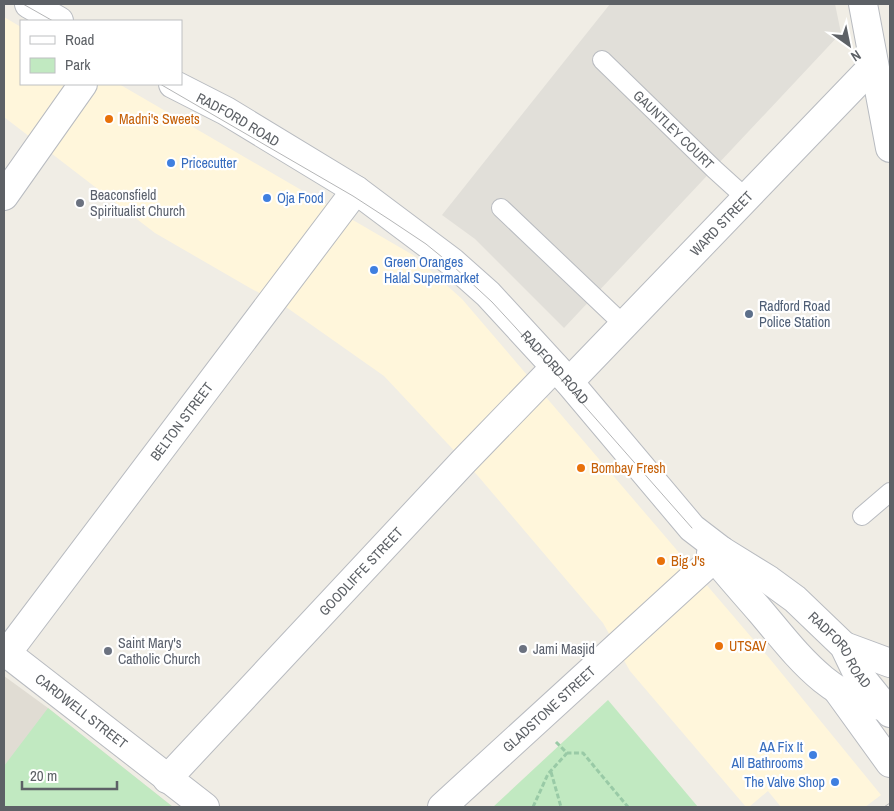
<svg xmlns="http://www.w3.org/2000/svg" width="894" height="811" font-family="'Archivo Narrow',sans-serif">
  <rect width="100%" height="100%" fill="#f0ede5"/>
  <path fill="#fff6db" d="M 4,17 L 21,27 L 21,84 L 119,84 L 413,255 L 462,299 L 770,659 L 881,795 L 865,807 L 781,807 L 768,791 L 749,807 L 746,807 L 630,671 L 603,623 L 478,476 L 384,376 L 286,307 L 250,288 L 155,233 L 4,117 Z"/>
  <path fill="#e1dfd9" d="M 610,4 L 835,4 L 841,33 L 564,328 L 475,239 L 442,215 Z"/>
  <path fill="#e0dcd3" d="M 4,676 L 48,708 L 173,807 L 4,807 Z"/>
  <path fill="#c1e9c1" d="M 608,700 L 698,807 L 493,807 Z
    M 48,708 L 173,807 L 4,807 L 4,766 Z"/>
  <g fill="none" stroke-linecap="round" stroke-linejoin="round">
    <g stroke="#b8bbc0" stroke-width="20">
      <g id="service">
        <path id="s1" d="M 602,60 L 714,169 L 746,198"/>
        <path d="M 501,208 L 624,325"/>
        <path d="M 862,516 L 890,492"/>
      </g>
    </g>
    <g stroke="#b8bbc0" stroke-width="30">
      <g id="minor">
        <path d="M 863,4 L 890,148"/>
        <path d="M 4,196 L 83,84"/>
        <path id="s2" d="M 569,382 L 874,65"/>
        <path id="s3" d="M 4,651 L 205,807"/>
        <path id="s4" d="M 7,653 L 356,190"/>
        <path id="s5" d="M 167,779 L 464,461 L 555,367"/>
        <path id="s6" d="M 442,807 L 722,551"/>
      </g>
    </g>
    <g stroke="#b8bbc0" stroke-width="30">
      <g id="tertiary">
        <path d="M 29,4 L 59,21"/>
        <path id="s7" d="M 173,84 L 226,111 L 356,190 L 452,262 L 488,294 L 569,382 L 692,528 L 722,551 L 769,580 L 795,599 L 844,646 L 856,671 L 890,713"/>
        <path d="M 711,553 C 727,574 744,592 761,612 C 795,652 831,704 890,707"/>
        <path d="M 844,646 L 890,663"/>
        <path d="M 838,691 L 890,763"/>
      </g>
    </g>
    <path stroke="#99caa6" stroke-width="3" stroke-dasharray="5 2.5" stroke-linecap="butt" d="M 556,742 L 567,753 L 583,753 L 628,807
      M 551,772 L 561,807
      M 533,807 L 548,774 L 567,753"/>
    <use href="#service" stroke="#fff" stroke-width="18"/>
    <use href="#minor" stroke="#fff" stroke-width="28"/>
    <use href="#tertiary" stroke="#fff" stroke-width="28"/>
    <path stroke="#b4b5b6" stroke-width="1" d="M 23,4 L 53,21
      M 160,84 L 353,196 L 390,220 L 426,244 L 453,266 L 492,302 L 516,328 L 692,528
      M 884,807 L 890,803"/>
  </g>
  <g fill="#e8710a" stroke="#fff" stroke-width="2">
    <circle cx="109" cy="119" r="5"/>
    <circle cx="581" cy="468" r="5"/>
    <circle cx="661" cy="561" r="5"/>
    <circle cx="719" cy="646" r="5"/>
  </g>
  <g fill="#3f7fe0" stroke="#fff" stroke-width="2">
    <circle cx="171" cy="163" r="5"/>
    <circle cx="267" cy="198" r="5"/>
    <circle cx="374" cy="270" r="5"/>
    <circle cx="813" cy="755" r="5"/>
    <circle cx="835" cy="782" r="5"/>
  </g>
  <g fill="#6b7280" stroke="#fff" stroke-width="2">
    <circle cx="80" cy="203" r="5"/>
    <circle cx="523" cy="649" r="5"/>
    <circle cx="108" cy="651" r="5"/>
  </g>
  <circle fill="#5c6f8a" stroke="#fff" stroke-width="2" cx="749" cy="314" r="5"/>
  <g text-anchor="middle" stroke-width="4.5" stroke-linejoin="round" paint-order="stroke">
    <g font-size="14" fill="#c56008" stroke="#fff" text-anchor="start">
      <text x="119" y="124">Madni's Sweets</text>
      <text x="591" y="473">Bombay Fresh</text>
      <text x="671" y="566">Big J's</text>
      <text x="729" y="651">UTSAV</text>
    </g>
    <g font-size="14" fill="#5d6166" stroke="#fff">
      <text dy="5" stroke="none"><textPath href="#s7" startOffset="74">RADFORD ROAD</textPath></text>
      <text dy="5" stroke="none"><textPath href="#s1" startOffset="100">GAUNTLEY COURT</textPath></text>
      <text dy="5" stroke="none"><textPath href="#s2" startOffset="220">WARD STREET</textPath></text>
      <text dy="5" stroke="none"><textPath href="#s7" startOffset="479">RADFORD ROAD</textPath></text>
      <text dy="5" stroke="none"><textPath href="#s4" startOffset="290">BELTON STREET</textPath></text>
      <text dy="5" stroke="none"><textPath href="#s5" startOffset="284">GOODLIFFE STREET</textPath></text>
      <text dy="5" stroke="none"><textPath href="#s7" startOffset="884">RADFORD ROAD</textPath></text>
      <text dy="5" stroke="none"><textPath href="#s6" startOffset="145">GLADSTONE STREET</textPath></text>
      <text dy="5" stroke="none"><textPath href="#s3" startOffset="98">CARDWELL STREET</textPath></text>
    </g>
    <g font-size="14" fill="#366cbe" stroke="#fff" text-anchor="start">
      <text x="181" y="168">Pricecutter</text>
      <text x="277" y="203">Oja Food</text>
      <text x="384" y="267">Green Oranges<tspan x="384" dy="16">Halal Supermarket</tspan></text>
      <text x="803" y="752" text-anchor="end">AA Fix It<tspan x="803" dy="16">All Bathrooms</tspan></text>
      <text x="825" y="787" text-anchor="end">The Valve Shop</text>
    </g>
    <g font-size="14" fill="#5b616d" stroke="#fff" text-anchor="start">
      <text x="90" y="200">Beaconsfield<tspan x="90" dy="16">Spiritualist Church</tspan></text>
      <text x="118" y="648">Saint Mary's<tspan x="118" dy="16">Catholic Church</tspan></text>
      <text x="533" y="654">Jami Masjid</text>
    </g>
    <g font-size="14" fill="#4e5e75" stroke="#fff" text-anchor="start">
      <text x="759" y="311">Radford Road<tspan x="759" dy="16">Police Station</tspan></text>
    </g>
  </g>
  <rect width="894" height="811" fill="none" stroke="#5d6166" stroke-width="10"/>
  <rect x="20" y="20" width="162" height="65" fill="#ffffff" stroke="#bec0c2"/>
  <rect x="30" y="36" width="25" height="8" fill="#ffffff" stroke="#bec0c2"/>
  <text x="65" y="45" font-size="15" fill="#5d6166">Road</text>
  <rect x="30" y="58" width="25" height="15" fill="#c1e9c1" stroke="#bec0c2"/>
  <text x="65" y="70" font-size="15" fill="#5d6166">Park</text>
  <g transform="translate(849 45) rotate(147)" stroke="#ffffff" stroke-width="4" paint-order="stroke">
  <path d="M0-4L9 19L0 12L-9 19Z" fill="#5d6166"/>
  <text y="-8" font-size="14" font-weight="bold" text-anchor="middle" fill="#5d6166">N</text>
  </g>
  <path d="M22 781v8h95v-8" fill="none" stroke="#5d6166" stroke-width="2.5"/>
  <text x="30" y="781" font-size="15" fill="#5d6166" stroke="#ffffff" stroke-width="4" paint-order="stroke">20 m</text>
</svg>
